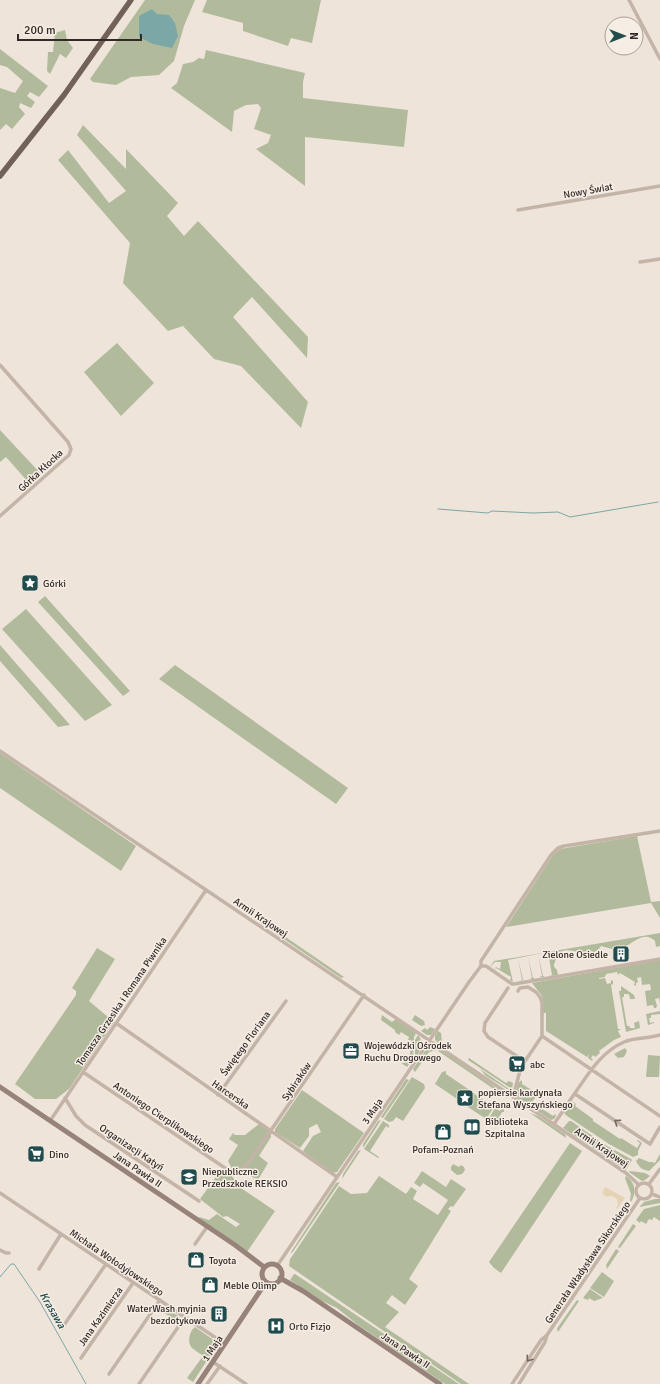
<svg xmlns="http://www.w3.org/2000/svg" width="660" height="1384" font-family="Signika,sans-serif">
  <rect width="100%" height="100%" fill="#eee4da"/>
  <path fill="#b1bb9c" d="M 145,0 L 195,0 L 184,26 L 174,61 L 159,75 L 131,77 L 116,85 L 93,82 L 90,79 Z
    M 207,0 L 321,0 L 312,43 L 291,38 L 288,46 L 243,31 L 243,23 L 202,12 Z
    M 65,30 L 67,40 L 73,48 L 66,58 L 60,54 L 50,74 L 47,71 L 48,52 L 53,52 L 55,33 Z
    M 0,49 L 48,86 L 39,97 L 30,92 L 27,96 L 35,102 L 31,108 L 20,103 L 19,107 L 25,114 L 12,129 L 6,124 L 0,130 L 0,88 L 15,93 L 23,81 L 7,67 L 0,65 Z
    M 206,50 L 305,73 L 303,82 L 303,98 L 408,110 L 404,147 L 305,137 L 305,186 L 256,149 L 268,143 L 271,135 L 254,129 L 261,108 L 258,104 L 246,105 L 234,111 L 232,132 L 171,88 L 177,83 L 183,64 L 193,62 L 199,58 L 204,59 Z
    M 83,125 L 126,169 L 126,149 L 178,203 L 167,216 L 184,236 L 198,221 L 308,337 L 307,358 L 252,297 L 233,317 L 308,402 L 301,428 L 241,366 L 214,359 L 183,326 L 168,331 L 123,283 L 130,243 L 58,160 L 68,150 L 109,203 L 126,191 L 77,135 Z
    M 117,343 L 154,383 L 121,416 L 84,372 Z
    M 0,430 L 41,474 L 29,483 L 6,457 L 0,462 Z
    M 45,596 L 130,691 L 123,696 L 38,602 Z
    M 26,609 L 112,705 L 85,721 L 2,629 Z
    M 0,645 L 70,725 L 58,727 L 0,661 Z
    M 175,665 L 348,788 L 336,804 L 159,679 Z
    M 0,753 L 136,846 L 121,871 L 0,788 Z
    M 637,836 L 651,902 L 660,901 L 660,918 L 651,903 L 506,927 L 553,855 L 560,849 Z
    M 259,922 L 265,923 L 344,977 L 341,978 Z
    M 660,933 L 660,946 L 656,947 L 655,941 C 645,931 636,941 626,946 C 622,947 618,948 613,949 L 612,946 L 612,949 L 601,946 L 598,950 L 592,953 L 591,950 L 590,953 C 577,955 560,941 555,962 C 553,966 554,967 557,970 L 558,975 L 549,976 L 552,975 L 548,952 L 538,954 L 543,976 L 545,977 L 539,977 L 542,976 L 538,954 L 528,956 L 533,978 L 535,979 L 529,979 L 532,978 L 528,956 L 518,958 L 523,980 L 525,980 L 519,981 L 522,980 L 518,958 L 508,960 L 513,982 L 510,980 L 511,977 L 496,968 L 494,970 L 496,967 L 500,969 L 501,962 L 495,962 L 490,967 L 494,961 Z
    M 97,948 L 115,959 L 89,1001 L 114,1022 L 69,1089 L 56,1099 L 35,1099 L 15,1084 L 76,995 L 76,991 L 72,988 Z
    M 660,960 L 660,1003 L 659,998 L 655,999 L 657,1006 L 656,1008 L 654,1008 L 653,1005 L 647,1006 L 645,991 L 651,990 L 650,984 L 642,985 L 641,977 L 637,978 L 638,982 L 636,983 L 636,986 L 634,985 L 635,982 L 620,973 L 618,975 L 617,972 L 606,974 L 605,977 L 599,978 L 599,979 L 605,978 L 607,984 L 611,983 L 611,980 L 613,981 L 613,984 L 611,985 L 618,1029 L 621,1029 L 618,1031 L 621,1037 L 614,1040 L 599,1051 L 600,1053 L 595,1057 L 593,1055 L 591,1058 L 593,1060 L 592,1061 L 588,1058 L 589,1054 L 587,1057 L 546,1031 L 546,1013 L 543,1013 L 542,996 L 532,983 Z
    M 621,986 L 634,995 L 635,999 L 630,999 L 629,994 L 624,994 L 624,997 L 622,997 L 627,1026 L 629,1026 L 630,1028 L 635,1028 L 634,1023 L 639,1021 L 640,1028 L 626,1032 L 619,991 L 621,991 Z
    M 660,1011 L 660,1014 L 651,1015 L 651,1018 L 649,1018 L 650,1023 L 654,1022 L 654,1023 L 648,1025 L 646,1014 Z
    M 382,1015 L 392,1022 L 396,1019 L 416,1033 L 414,1037 L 413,1059 L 407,1067 L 401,1063 L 404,1063 L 410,1054 L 411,1040 L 408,1040 L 409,1037 L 401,1032 L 399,1035 L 395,1032 L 395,1030 L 381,1020 Z
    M 415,1015 L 424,1021 L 425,1025 L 421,1026 L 412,1020 Z
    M 430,1027 L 435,1029 L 431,1035 L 427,1035 L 421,1031 L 425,1028 L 427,1030 Z
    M 438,1031 L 441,1033 L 442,1043 L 441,1045 L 435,1040 L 435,1036 Z
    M 418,1035 C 425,1044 420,1050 415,1059 L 415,1040 Z
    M 432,1048 L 438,1049 L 437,1050 L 429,1052 L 415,1072 L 414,1071 L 413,1069 L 425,1051 Z
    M 625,1048 L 627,1051 L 624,1057 L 618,1058 L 614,1054 Z
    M 440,1049 L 508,1096 L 507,1098 L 438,1051 Z
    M 648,1055 L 660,1056 L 659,1077 L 646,1077 Z
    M 469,1058 L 506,1083 L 509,1081 L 513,1083 L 512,1089 L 468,1060 Z
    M 480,1069 L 512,1091 L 512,1092 L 486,1076 Z
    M 446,1071 L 446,1074 L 471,1091 L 463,1103 L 435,1084 L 442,1072 Z
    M 412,1077 L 424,1084 L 425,1088 L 403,1121 L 396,1117 L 393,1121 L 389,1122 L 384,1119 Z
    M 406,1079 L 409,1080 L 383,1118 L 381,1117 Z
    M 522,1080 L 522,1084 L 538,1094 L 532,1102 L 553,1116 L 555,1114 L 556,1116 L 554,1119 L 551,1120 L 517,1097 L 516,1094 L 518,1083 Z
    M 302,1090 L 364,1133 L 337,1172 L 332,1173 L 303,1151 L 313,1136 L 321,1132 L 317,1124 L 309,1128 L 309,1136 L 300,1148 L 275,1132 L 275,1129 Z
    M 473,1093 L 494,1107 L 486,1119 L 465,1105 Z
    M 573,1102 L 576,1104 L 575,1106 L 593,1119 L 593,1121 L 620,1139 L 621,1138 L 637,1148 L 640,1143 L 637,1141 L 638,1140 L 642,1143 L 638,1151 L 638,1155 L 633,1157 L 609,1144 L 567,1116 L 564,1113 L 569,1107 L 571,1108 L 575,1104 L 572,1102 Z
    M 502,1107 L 504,1109 L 504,1112 L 502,1112 L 496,1123 L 493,1124 L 488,1120 L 495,1108 L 500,1111 Z
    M 530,1113 L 538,1116 L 565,1134 L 566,1138 Z
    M 381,1120 L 363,1148 L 363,1144 L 378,1121 Z
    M 383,1121 L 389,1125 L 389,1128 L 386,1126 L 370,1151 L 379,1157 L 378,1158 L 364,1149 Z
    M 569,1121 L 571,1121 L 607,1146 L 631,1159 L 632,1160 L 626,1170 L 563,1128 Z
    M 259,1124 L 271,1132 L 271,1137 L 259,1156 L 268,1163 L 258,1180 L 247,1174 L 233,1171 L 228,1161 L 238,1145 L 229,1139 L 233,1133 L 235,1135 L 245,1135 Z
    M 570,1143 L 582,1151 L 501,1273 L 494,1268 L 489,1262 Z
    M 361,1150 L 342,1179 L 343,1174 L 358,1151 Z
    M 660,1154 L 660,1160 L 649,1171 C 642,1170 639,1167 636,1161 L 639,1158 L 649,1162 L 652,1162 L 655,1163 Z
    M 453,1164 L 459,1167 L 461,1165 L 464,1167 L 465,1170 L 462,1174 L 457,1175 L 451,1170 L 451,1167 Z
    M 221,1170 L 231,1175 L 241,1188 L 275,1211 L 247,1252 L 198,1219 L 199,1217 L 209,1220 L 217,1214 L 236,1227 L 240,1224 L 227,1216 L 223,1217 L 200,1199 Z
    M 422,1171 L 446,1187 L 451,1179 L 466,1189 L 453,1207 L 451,1206 L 448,1209 L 451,1211 L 409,1279 L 418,1286 L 405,1305 L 392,1295 L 386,1303 L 399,1312 L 385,1327 L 469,1384 L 461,1384 L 289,1266 L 290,1259 L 293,1255 L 339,1186 L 351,1194 L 367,1193 L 379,1176 L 406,1194 L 411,1187 L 417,1191 L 413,1199 L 438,1215 L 448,1200 L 423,1183 L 420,1187 L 414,1183 Z
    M 630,1171 L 645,1173 L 650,1176 L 645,1180 L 642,1181 L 629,1172 Z
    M 626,1176 C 635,1182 637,1192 631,1202 L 630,1200 L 631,1194 L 625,1178 Z
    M 340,1182 L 292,1253 L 291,1252 L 336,1183 Z
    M 655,1199 L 660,1199 L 660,1203 L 639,1207 L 644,1202 Z
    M 627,1203 L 630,1204 L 602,1245 L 600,1246 L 598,1245 Z
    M 660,1205 L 660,1221 L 654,1217 L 652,1220 L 649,1219 L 646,1224 L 641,1221 L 640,1223 L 636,1220 L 644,1209 Z
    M 633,1224 L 636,1226 L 620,1248 L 618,1247 Z
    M 616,1249 L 619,1251 L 607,1269 L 606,1265 Z
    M 602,1272 L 614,1281 L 604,1297 L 590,1288 Z
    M 294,1274 L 295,1274 L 459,1384 L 445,1384 L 358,1325 L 337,1308 L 322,1301 L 290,1280 Z
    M 590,1289 L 603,1298 L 594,1301 L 589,1298 L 588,1300 L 583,1298 Z
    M 577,1300 L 579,1301 L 558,1332 L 557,1329 L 558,1327 Z
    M 161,1305 L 180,1317 L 181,1319 L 179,1323 L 157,1308 L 158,1306 Z
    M 195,1327 L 215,1341 L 218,1347 L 209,1359 L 206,1362 L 193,1382 L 187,1378 L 203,1356 C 200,1353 195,1351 192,1348 C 187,1342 189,1332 195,1327 Z"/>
  <path fill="#e6d3b4" d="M 605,1187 L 625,1198 L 617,1209 L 616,1208 L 618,1205 L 617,1199 L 612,1196 L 606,1197 L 602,1193 Z"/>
  <path fill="#7ca7a7" d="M 152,9 L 157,14 L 169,15 L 175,23 L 178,36 L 172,48 L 153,44 L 139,37 L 139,16 Z"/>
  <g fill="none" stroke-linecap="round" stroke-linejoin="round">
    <path stroke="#7ca7a7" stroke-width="1" d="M 438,509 L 488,513 L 492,511 L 533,513 L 558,512 L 570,517 L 658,502
      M 0,1277 L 11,1264 L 14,1264 L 40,1302 L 86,1384"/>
    <path stroke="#c4b4a7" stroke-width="3.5" d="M 629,0 L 660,59
      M 518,210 L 660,186
      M 640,262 L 660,259
      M 0,365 L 68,442 L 71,449 L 69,455 L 0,516
      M 0,751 L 626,1173 L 639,1185
      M 481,966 L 481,961 L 551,855 L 558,848 L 564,846 L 660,831
      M 481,966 L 486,966 L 512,984 L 514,984 L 660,959
      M 508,988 L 485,1023 L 484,1031 L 488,1037 L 524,1061
      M 116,1023 L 337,1177
      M 542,1036 L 660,1116
      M 83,1072 L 225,1168 C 236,1174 238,1171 247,1165 L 364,995
      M 575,1094 L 650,1144 L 660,1127
      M 218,1095 L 286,1001
      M 513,1097 L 521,1067 L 542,1036 L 542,1003 L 540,997 L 536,992 L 528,987 L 520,988 L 518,991
      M 65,1098 L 76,1116 L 85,1125 L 199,1201
      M 50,1121 L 206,890
      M 554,1124 C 561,1114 568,1103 575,1093 C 589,1073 601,1052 624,1042 C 635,1037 649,1039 660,1035
      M636 1191a8 8 0 1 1 16 0a8 8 0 1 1-16 0Z
      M 649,1184 L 660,1169
      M 0,1193 L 225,1344
      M 652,1194 L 660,1197
      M 195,1244 L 207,1227
      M 0,1250 L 6,1253 L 9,1253
      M 277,1266 L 469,982 L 481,966
      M 39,1269 L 61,1234
      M 62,1328 L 106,1264
      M 81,1358 L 133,1283
      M 213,1362 L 246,1384
      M 109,1374 L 160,1300
      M 139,1384 L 185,1317
      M 207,1384 L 220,1366
      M 512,1384 L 541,1340 L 547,1335 L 640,1198
      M 519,1384 L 545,1342 L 547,1335"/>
    <path stroke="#978379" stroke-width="5" d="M 0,1087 L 235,1245 L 264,1267
      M262 1274a10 10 0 1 1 20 0a10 10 0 1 1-20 0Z
      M 280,1278 L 303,1291 L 440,1384
      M 198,1384 L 266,1282"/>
    <path stroke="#726159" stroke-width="5.5" d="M 0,176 L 64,95 L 131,0"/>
  </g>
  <defs><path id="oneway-chevron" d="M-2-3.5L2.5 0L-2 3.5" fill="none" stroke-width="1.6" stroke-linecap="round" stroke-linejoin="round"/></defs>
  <g stroke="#746861">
    <use href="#oneway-chevron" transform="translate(617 1122) rotate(-146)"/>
    <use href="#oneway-chevron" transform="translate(529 1359) rotate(124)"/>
  </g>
  <defs>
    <g id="sight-square" transform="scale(0.9)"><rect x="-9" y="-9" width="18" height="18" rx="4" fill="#214c4e" stroke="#f6eee5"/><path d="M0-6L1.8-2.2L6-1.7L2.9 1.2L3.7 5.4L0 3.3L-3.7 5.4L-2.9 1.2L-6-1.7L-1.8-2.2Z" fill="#fff"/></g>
    <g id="building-square" transform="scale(0.9)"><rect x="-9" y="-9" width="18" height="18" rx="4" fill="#214c4e" stroke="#f6eee5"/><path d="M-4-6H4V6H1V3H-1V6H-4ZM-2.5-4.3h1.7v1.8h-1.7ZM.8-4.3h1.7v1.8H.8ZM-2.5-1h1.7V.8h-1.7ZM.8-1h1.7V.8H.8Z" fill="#fff"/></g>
    <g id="office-square" transform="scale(0.9)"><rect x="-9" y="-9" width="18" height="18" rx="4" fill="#214c4e" stroke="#f6eee5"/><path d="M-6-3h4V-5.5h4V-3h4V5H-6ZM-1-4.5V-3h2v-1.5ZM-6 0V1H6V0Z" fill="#fff"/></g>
    <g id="supermarket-square" transform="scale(0.9)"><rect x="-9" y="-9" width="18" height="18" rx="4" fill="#214c4e" stroke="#f6eee5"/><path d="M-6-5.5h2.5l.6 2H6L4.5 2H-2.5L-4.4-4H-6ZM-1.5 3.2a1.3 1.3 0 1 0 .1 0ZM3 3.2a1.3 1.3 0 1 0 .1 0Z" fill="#fff"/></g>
    <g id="library-square" transform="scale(0.9)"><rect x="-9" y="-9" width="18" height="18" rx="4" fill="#214c4e" stroke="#f6eee5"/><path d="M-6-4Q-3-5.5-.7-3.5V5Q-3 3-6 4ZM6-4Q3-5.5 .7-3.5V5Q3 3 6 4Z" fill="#fff"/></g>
    <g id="shop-square" transform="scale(0.9)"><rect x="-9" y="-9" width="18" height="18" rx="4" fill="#214c4e" stroke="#f6eee5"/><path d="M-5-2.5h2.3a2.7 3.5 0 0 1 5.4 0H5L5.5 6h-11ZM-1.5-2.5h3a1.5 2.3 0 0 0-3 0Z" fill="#fff"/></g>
    <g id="school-square" transform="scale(0.9)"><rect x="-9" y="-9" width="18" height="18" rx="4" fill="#214c4e" stroke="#f6eee5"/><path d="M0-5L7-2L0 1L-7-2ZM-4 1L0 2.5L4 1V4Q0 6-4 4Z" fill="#fff"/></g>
    <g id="hospital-square" transform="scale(0.9)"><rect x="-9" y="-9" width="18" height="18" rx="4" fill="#214c4e" stroke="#f6eee5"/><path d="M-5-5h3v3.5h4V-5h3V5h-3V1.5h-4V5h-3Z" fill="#fff"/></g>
  </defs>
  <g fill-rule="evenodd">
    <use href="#sight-square" x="30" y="583"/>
    <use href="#building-square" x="621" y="954"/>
    <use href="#office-square" x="351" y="1051"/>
    <use href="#supermarket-square" x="517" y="1064"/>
    <use href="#sight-square" x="465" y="1098"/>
    <use href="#library-square" x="472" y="1127"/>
    <use href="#shop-square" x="443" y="1132"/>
    <use href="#supermarket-square" x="36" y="1154"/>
    <use href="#school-square" x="189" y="1177"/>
    <use href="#shop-square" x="196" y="1260"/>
    <use href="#shop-square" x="210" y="1285"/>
    <use href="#building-square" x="219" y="1314"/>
    <use href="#hospital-square" x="276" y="1326"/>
  </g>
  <g text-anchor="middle" stroke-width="3" stroke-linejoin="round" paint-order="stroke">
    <g font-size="10" fill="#322a27" stroke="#f6eee5">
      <text transform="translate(588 190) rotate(-10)" y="4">Nowy Świat</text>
      <text transform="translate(40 470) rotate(-43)" y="4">Górka Kłocka</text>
      <text transform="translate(261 917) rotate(34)" y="4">Armii Krajowej</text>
      <text transform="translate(121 1001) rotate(-56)" y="4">Tomasza Grzesika i Romana Piwnika</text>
      <text transform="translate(245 1043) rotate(-54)" y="4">Świętego Floriana</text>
      <text transform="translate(296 1081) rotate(-56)" y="4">Sybiraków</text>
      <text transform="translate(231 1094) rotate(35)" y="4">Harcerska</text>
      <text transform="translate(372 1111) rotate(-56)" y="4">3 Maja</text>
      <text transform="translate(164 1117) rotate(34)" y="4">Antoniego Cierplikowskiego</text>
      <text transform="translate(132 1147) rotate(34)" y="4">Organizacji Katyń</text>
      <text transform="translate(602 1147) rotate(34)" y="4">Armii Krajowej</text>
      <text transform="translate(138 1169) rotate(34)" y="4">Jana Pawła II</text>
      <text transform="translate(117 1262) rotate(34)" y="4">Michała Wołodyjowskiego</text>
      <text transform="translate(587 1262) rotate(-56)" y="4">Generała Władysława Sikorskiego</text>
      <text transform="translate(100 1316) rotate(-55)" y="4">Jana Kazimierza</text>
      <text transform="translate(212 1348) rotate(-56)" y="4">1 Maja</text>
      <text transform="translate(406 1350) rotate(34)" y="4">Jana Pawła II</text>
    </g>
    <g font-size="10" fill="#322a27" stroke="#f6eee5" text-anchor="start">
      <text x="43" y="587">Górki</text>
      <text x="608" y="958" text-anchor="end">Zielone Osiedle</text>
      <text x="364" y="1049">Wojewódzki Ośrodek<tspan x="364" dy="12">Ruchu Drogowego</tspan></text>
      <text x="530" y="1068">abc</text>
      <text x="478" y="1096">popiersie kardynała<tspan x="478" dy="12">Stefana Wyszyńskiego</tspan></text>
      <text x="485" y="1125">Biblioteka<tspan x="485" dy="12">Szpitalna</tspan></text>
      <text x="443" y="1153" text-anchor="middle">Pofam-Poznań</text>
      <text x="49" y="1158">Dino</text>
      <text x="202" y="1175">Niepubliczne<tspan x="202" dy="12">Przedszkole REKSIO</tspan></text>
      <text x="209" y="1264">Toyota</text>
      <text x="223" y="1289">Meble Olimp</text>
      <text x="206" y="1312" text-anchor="end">WaterWash myjnia<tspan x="206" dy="12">bezdotykowa</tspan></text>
      <text x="289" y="1330">Orto Fizjo</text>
    </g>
    <g font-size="11" font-style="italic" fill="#214c4e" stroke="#f6eee5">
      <text transform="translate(53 1310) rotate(60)" y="4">Krasawa</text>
    </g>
  </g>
  <g transform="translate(624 36) rotate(90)"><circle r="19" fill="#f6eee5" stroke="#a8a099"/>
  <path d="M0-3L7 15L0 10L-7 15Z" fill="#214c4e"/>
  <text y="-6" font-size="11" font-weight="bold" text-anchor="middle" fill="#322a27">N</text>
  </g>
  <path d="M18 34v6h123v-6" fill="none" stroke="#322a27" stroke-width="2"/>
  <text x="24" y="34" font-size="12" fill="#322a27" stroke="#f6eee5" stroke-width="3" paint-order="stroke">200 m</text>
</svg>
